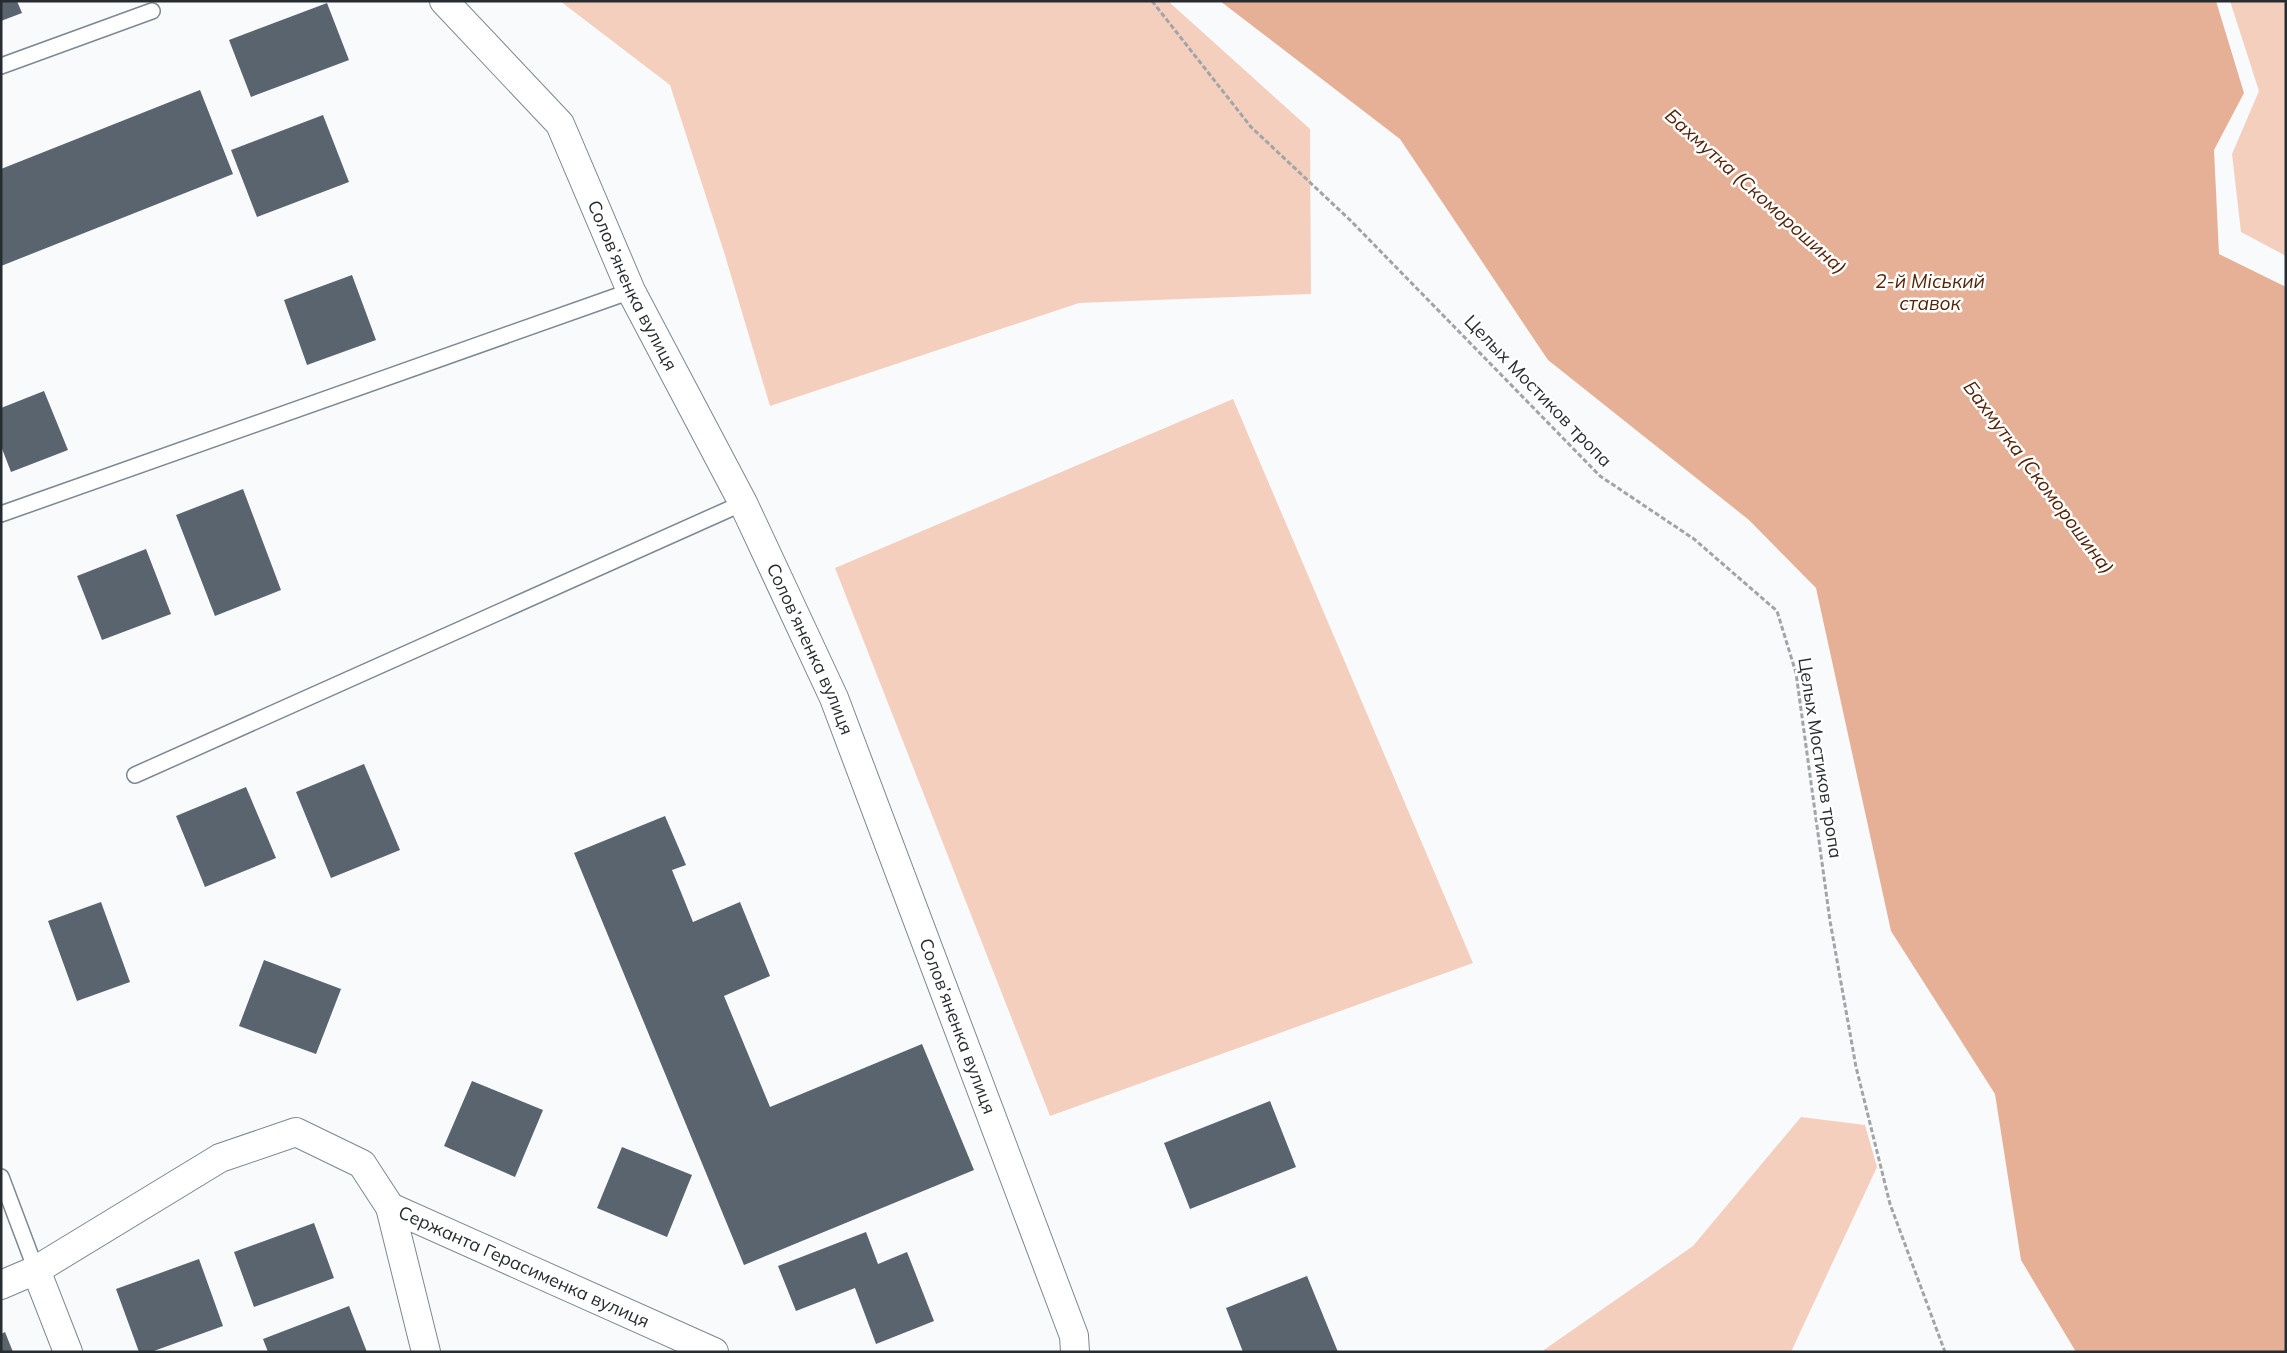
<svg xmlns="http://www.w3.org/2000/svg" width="2287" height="1353" font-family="Mulish,sans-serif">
  <rect width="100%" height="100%" fill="#f8fafc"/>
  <path fill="#f5cfbe" d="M 560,1 L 1168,1 L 1310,129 L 1311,294 L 1079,303 L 770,406 L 724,252 L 670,85 Z
    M 2230,1 L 2286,1 L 2286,256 L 2241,232 L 2232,154 L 2259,91 Z
    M 1233,399 L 1473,963 L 1050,1116 L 835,568 Z
    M 1801,1117 L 1865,1125 L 1877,1167 L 1791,1352 L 1541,1352 L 1693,1246 Z"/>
  <path fill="#e6b097" d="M 1220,1 L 2216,1 L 2244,93 L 2214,150 L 2219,254 L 2286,287 L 2286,1352 L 2076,1352 L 2021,1260 L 1995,1094 L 1891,931 L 1816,588 L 1749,520 L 1548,360 L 1400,139 Z"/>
  <path fill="#59646e" d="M 1,1 L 17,1 L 22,13 L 1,21 Z
    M 327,3 L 349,60 L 251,97 L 229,40 Z
    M 200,90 L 233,174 L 1,266 L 1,169 Z
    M 323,115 L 349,182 L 257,217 L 231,150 Z
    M 352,275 L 376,340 L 307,365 L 284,300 Z
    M 44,391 L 68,450 L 11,472 L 1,446 L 1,408 Z
    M 243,489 L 281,590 L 215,616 L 176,515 Z
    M 146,549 L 171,614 L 102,640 L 77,576 Z
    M 364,764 L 400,850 L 331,878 L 296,792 Z
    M 246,787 L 276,858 L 205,887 L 176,816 Z
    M 665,816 L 686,865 L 672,870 L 693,922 L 740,902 L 770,976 L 724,996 L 770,1107 L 922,1044 L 974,1170 L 744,1265 L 574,853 Z
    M 101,902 L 130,982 L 77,1001 L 48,921 Z
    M 264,960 L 341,989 L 316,1054 L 239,1026 Z
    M 472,1081 L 543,1110 L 515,1177 L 444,1146 Z
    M 1270,1101 L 1296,1167 L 1190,1209 L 1164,1143 Z
    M 622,1147 L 692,1175 L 667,1237 L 597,1208 Z
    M 314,1223 L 334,1278 L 254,1307 L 234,1252 Z
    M 866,1232 L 878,1264 L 907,1252 L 934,1321 L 876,1344 L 855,1288 L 796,1311 L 778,1266 Z
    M 199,1259 L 223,1326 L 151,1352 L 139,1352 L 116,1289 Z
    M 1307,1276 L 1338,1352 L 1243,1352 L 1226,1308 Z
    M 349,1306 L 367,1352 L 268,1352 L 263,1339 Z
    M 5,1332 L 13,1352 L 1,1352 L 1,1334 Z"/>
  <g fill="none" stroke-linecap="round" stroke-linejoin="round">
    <g stroke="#7c8892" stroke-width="18">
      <path id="service" d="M 1,66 L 152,11
        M 1,514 L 631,291
        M 135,775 L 743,503
        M 1,1177 L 36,1270"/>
    </g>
    <g stroke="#7c8892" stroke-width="30">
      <g id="minor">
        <path id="s1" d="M 444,1 L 560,124 L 631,291 L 743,503 L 834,698 L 1074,1336 L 1075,1352"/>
        <path d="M 36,1270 L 68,1352"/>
        <path d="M 1,1285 L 36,1270 L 220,1158 L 296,1132 L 362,1164 L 390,1207"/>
        <path id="s2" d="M 426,1352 L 390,1207 L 714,1352"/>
      </g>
    </g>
    <path stroke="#a2a5a8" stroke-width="3" stroke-dasharray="5 2.5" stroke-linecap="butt" d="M 1152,1 L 1251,127 L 1350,220 L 1600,476 L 1694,539 L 1777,611 L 1796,673 L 1830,921 L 1856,1067 L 1890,1204 L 1945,1352"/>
    <use href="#service" stroke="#fff" stroke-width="15"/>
    <use href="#minor" stroke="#fff" stroke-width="28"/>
  </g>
  <g text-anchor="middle" stroke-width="5" stroke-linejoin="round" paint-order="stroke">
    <g font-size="18" fill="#272c30" stroke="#fff">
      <text dy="6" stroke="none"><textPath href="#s1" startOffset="346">Солов’яненка вулиця</textPath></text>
      <text transform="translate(1538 391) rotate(46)" y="6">Целых Мостиков тропа</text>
      <text dy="6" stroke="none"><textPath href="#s1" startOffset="751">Солов’яненка вулиця</textPath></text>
      <text transform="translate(1820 758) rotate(81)" y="6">Целых Мостиков тропа</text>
      <text dy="6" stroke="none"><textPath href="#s1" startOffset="1156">Солов’яненка вулиця</textPath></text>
      <text dy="6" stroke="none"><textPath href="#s2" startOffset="296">Сержанта Герасименка вулиця</textPath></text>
    </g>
    <g font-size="19" font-style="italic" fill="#542408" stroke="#fff">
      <text transform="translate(1756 191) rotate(42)" y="7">Бахмутка (Скоморошина)</text>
      <text x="1930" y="288">2-й Міський<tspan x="1930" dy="22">ставок</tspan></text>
      <text transform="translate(2039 477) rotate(53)" y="7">Бахмутка (Скоморошина)</text>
    </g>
  </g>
  <rect width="2287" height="1353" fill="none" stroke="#272c30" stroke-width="5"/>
</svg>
